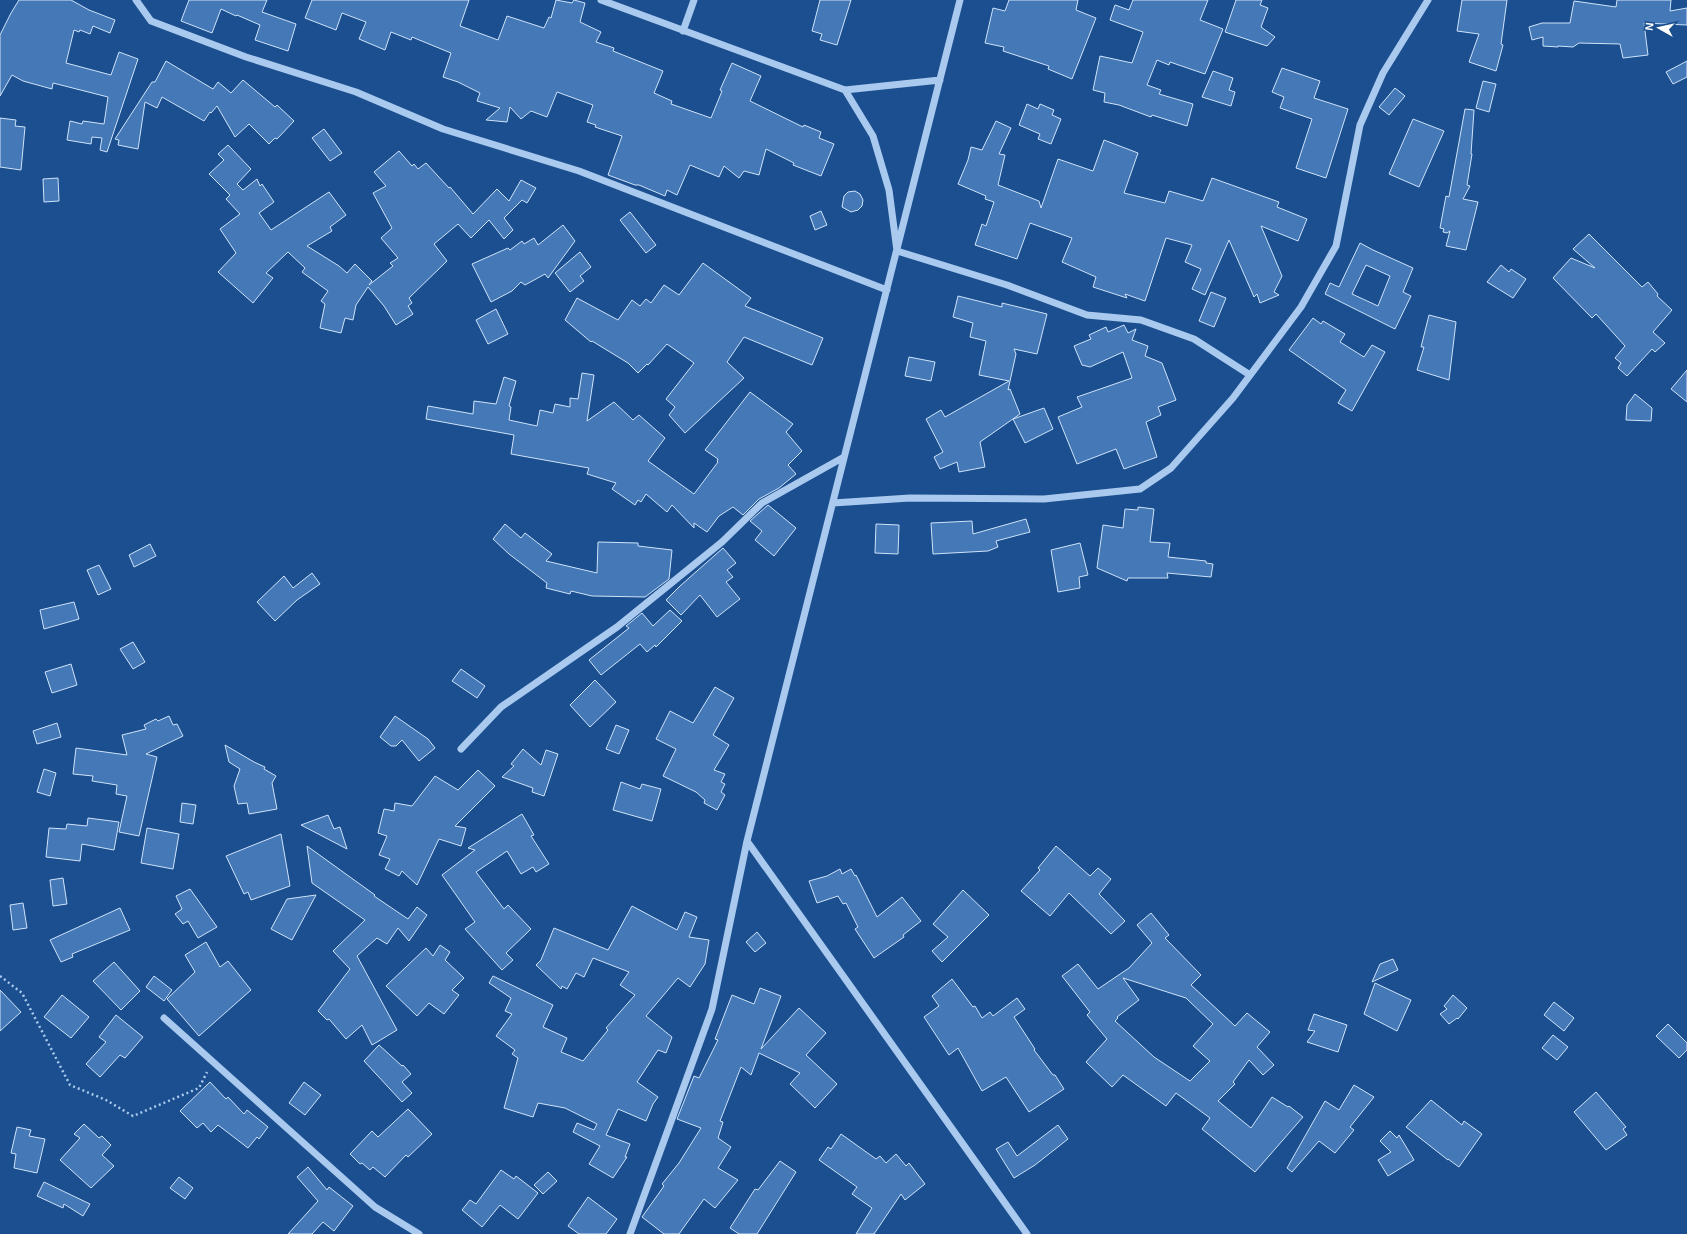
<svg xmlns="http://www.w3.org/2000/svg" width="1687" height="1234" font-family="Arial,sans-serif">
  <rect width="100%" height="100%" fill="#1b4f8f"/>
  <path fill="#4478b7" stroke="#cfe3fa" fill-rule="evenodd" d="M 19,0 L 71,0 L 89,10 L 115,20 L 110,33 L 93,26 L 90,34 L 80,30 L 79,32 L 74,30 L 66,63 L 111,75 L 119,52 L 138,59 L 107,152 L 100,150 L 102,138 L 92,137 L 91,144 L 67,140 L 70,121 L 82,124 L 83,121 L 104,124 L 108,97 L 53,83 L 52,89 L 23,81 L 12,75 L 0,96 L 0,35 L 11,13 Z
    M 189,0 L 267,0 L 262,12 L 296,24 L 288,51 L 255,40 L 260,25 L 237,15 L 236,16 L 221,9 L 212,33 L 181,21 Z
    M 312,0 L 469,0 L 460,26 L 498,40 L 507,16 L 544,28 L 549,17 L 551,18 L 556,0 L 572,3 L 574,0 L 585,3 L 580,22 L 601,32 L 596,42 L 614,48 L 613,51 L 663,71 L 654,93 L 672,101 L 671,104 L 711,118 L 722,91 L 720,90 L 732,63 L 761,76 L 750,101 L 803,127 L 804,125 L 821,132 L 819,138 L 834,144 L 821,176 L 793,165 L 794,163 L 766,149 L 759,175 L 744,171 L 739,178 L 724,166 L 719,177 L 690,165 L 677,195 L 667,190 L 665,196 L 639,185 L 635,185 L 608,175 L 622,136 L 595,127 L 596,125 L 587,122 L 593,105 L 557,92 L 547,117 L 531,111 L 521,119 L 510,107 L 507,122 L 486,120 L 500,108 L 477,101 L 480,93 L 458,82 L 443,77 L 451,53 L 412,37 L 411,40 L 391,32 L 385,50 L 359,39 L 366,22 L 342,13 L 336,30 L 305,18 Z
    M 820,0 L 851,0 L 837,45 L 820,40 L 822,34 L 812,31 Z
    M 1009,0 L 1078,0 L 1076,10 L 1096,18 L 1072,79 L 1048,69 L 1049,66 L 1003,51 L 1004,47 L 985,43 L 993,8 L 1005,11 Z
    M 1133,0 L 1208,0 L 1200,20 L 1223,29 L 1205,74 L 1170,62 L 1169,65 L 1157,60 L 1147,85 L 1161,90 L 1159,94 L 1193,104 L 1187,126 L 1152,115 L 1151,117 L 1119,105 L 1104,102 L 1105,93 L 1093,90 L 1100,56 L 1132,63 L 1143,32 L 1110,20 L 1115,5 L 1129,10 Z
    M 1236,0 L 1262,0 L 1260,5 L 1268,8 L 1261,27 L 1275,37 L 1267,46 L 1225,32 Z
    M 1462,0 L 1507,0 L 1501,44 L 1503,45 L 1496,71 L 1469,62 L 1479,34 L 1457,31 Z
    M 1617,0 L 1671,0 L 1670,11 L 1687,8 L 1687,25 L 1644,23 L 1648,55 L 1623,58 L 1620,44 L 1579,43 L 1573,47 L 1558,46 L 1558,47 L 1543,46 L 1543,37 L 1532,40 L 1529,27 L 1542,23 L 1570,23 L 1574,1 L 1616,7 Z
    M 166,61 L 213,89 L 218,82 L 231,93 L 243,80 L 275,107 L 277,105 L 294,121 L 277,139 L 275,138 L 269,144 L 249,124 L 235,137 L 217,106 L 211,113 L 210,112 L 204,121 L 162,97 L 157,108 L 145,102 L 138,149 L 118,145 L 119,140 L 115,139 L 152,82 L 155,82 Z
    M 1687,61 L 1687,77 L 1673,84 L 1666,72 Z
    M 1282,68 L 1320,81 L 1314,98 L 1348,109 L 1326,178 L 1296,168 L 1312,119 L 1280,108 L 1284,97 L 1272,92 Z
    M 1213,71 L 1233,78 L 1229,90 L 1235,92 L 1231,106 L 1202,97 Z
    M 1483,81 L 1496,84 L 1489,112 L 1476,108 Z
    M 1395,88 L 1405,96 L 1389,115 L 1379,107 Z
    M 1027,104 L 1038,109 L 1040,104 L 1054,110 L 1052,115 L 1061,119 L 1051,144 L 1038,139 L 1040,134 L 1019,125 Z
    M 1465,109 L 1474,110 L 1471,154 L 1472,154 L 1467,185 L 1470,186 L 1463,199 L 1478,202 L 1466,250 L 1446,246 L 1450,231 L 1447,233 L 1443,232 L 1444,229 L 1440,228 L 1446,196 L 1449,197 Z
    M 0,118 L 16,120 L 15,126 L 25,127 L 21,170 L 0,167 Z
    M 1413,119 L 1444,131 L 1419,187 L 1389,174 Z
    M 996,121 L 1011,128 L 999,154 L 1005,155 L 998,185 L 1039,201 L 1041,208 L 1058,159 L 1093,171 L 1104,140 L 1138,153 L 1124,193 L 1165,203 L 1169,191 L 1203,201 L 1212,178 L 1279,202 L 1277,207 L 1307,219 L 1298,241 L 1261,226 L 1282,276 L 1274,292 L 1279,295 L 1260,303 L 1257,294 L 1254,297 L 1229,240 L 1205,295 L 1192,289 L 1201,269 L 1185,262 L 1192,245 L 1166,238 L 1145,301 L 1125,294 L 1127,298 L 1093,287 L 1096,277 L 1062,262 L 1072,238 L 1030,223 L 1017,259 L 975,245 L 982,224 L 986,226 L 994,202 L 985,199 L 986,196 L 958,184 L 968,160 L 971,147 L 982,150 Z
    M 324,129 L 342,153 L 330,161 L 312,138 Z
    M 228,145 L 251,169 L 237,184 L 243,190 L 257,179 L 260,186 L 262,184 L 274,202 L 259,213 L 271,230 L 329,192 L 346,215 L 330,227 L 332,231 L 307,246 L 339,266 L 347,273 L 355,264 L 372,281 L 369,285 L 393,266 L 390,263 L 398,258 L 381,238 L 392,228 L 373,193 L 386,186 L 374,172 L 399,151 L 412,166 L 414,164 L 418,169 L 426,163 L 449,188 L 450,187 L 473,214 L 497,189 L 509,201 L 521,180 L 536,188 L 527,203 L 522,200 L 504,218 L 513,230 L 504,239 L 489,220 L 471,238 L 458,224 L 434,244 L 447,261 L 409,298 L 412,303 L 408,306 L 413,314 L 396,325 L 384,306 L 368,287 L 356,305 L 353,320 L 345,318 L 341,333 L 320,328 L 325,304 L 321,301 L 328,291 L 302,272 L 305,268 L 288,252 L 266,273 L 273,278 L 253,303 L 218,272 L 236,253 L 220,229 L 240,214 L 226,199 L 230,195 L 209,174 L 224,160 L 218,154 Z
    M 58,178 L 59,201 L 44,202 L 43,179 Z
    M 855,191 L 860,194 L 863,200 L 862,206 L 858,210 L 851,212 L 842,207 L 844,196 L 848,192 Z
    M 821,211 L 827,225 L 815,230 L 810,216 Z
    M 630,212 L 656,245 L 646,253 L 620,220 Z
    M 563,225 L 575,241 L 548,278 L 545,274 L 525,285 L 521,282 L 512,291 L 491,302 L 472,264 L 508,248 L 510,250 L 522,241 L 524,244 L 534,238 L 538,245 Z
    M 1589,234 L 1642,287 L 1648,282 L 1658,294 L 1657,296 L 1672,310 L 1653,332 L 1665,343 L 1655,352 L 1652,349 L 1627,376 L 1618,368 L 1621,363 L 1615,358 L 1625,346 L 1596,314 L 1592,318 L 1553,278 L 1571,258 L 1595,268 L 1573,249 Z
    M 1360,243 L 1373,250 L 1413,268 L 1403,292 L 1411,296 L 1395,329 L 1325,294 L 1330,283 L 1339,287 ZM 1366,265 L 1390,276 L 1378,306 L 1352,294 Z
    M 580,252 L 591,267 L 580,276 L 584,281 L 570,292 L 555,273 Z
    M 703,263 L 751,298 L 745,306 L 823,338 L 812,365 L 744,337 L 727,362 L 744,378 L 685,433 L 669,415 L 675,407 L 666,399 L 694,363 L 667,344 L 648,365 L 647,364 L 638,373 L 628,363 L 592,341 L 591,342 L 565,320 L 577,298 L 618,320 L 632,300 L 640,306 L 646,299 L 651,303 L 664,285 L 679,295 Z
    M 1501,265 L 1509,272 L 1511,269 L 1526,279 L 1513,298 L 1487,282 Z
    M 1211,292 L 1226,298 L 1214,327 L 1199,321 Z
    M 958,296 L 1002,307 L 1002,303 L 1047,314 L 1037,354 L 1014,349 L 1016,354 L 1008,390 L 1010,389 L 1020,414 L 980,442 L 985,467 L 959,472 L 957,462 L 940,469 L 934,457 L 943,452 L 926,419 L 941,410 L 945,417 L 1009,381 L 979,375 L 986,341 L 970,337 L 973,323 L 953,317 Z
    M 496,309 L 508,334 L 488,344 L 476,320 Z
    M 1429,315 L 1456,322 L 1449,380 L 1417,370 L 1424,347 L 1421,347 Z
    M 1313,318 L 1321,324 L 1323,321 L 1345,334 L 1340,342 L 1364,357 L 1372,345 L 1385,352 L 1352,411 L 1338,403 L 1346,390 L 1289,350 Z
    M 1124,325 L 1128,333 L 1136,329 L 1132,340 L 1148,346 L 1145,356 L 1162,363 L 1176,400 L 1158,407 L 1161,415 L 1146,422 L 1157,457 L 1124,469 L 1116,449 L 1077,464 L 1058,417 L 1082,407 L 1077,397 L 1132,378 L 1123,352 L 1090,367 L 1082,365 L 1074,346 L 1091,339 L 1089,335 L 1106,327 L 1108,332 Z
    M 909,357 L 935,362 L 931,381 L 905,376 Z
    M 1687,370 L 1687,402 L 1671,389 Z
    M 582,373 L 594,375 L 587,421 L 614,402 L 633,420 L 639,415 L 665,438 L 648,461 L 694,494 L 718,462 L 717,461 L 718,459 L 705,450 L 750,392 L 793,424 L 786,432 L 802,451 L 788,465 L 796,474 L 779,488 L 759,499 L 743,515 L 733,507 L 719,516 L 707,532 L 694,523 L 694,528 L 672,505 L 667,512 L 646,494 L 641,502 L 638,500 L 635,505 L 612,489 L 616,483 L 587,474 L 589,468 L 511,454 L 514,435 L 426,419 L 428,406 L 473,414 L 474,401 L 496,404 L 504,377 L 516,381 L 509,406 L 511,407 L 509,420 L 537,426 L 540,410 L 553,413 L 555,404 L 570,407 L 570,398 L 578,399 Z
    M 1635,394 L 1652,408 L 1651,421 L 1626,420 L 1627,405 Z
    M 1044,408 L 1053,429 L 1025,443 L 1013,419 Z
    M 768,505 L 796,528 L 774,556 L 755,540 L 762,531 L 750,521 Z
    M 1138,507 L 1154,509 L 1150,542 L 1170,543 L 1168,557 L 1206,561 L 1206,563 L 1213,564 L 1211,577 L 1167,573 L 1168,578 L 1128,578 L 1127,581 L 1097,568 L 1103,525 L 1123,528 L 1125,509 L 1138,510 Z
    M 1026,519 L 1030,532 L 996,541 L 998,547 L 988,551 L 933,554 L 931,523 L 972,521 L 973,534 Z
    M 505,524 L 521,538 L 525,533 L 552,554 L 546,561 L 597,573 L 598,542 L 638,543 L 638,546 L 672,550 L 669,579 L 645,597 L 592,596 L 571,591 L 570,594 L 546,588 L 547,583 L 509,554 L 493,539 Z
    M 876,524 L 899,525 L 898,554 L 875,553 Z
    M 1080,543 L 1088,575 L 1079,577 L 1080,588 L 1058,592 L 1051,550 Z
    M 150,544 L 156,556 L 134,567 L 129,555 Z
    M 723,548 L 736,563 L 727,570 L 733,577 L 726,582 L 740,599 L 717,617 L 700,595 L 681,615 L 666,600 L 680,586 Z
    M 99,565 L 111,589 L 98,595 L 87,570 Z
    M 312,573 L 320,584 L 297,600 L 275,621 L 257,602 L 284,576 L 293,588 Z
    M 74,602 L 79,619 L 44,629 L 40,610 Z
    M 670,610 L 682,621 L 656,647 L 655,645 L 647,652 L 640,644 L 601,675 L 589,660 L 629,628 L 626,626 L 642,613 L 653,626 Z
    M 133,642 L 145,662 L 133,669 L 120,649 Z
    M 71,664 L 77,685 L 52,693 L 45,672 Z
    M 461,669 L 485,686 L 477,698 L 452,681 Z
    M 595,680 L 616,702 L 590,727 L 570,705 Z
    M 715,687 L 734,698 L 713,735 L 729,745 L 714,770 L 725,774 L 721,782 L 725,784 L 721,792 L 725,795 L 717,810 L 704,803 L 705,800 L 696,792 L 663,776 L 676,749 L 656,739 L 670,711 L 693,723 Z
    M 169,716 L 173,725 L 177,724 L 183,736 L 146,754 L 157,757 L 139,836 L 119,832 L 127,796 L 116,794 L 117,785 L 92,781 L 93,776 L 73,774 L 76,748 L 127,755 L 122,735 L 146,729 L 144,725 L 156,719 L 158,721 Z
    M 395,716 L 428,739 L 435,748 L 419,761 L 402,740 L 396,746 L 391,746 L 380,737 Z
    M 57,723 L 61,737 L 37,744 L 33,731 Z
    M 616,725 L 629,730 L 619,754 L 606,749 Z
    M 225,745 L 254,762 L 265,767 L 264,769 L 276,776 L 272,783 L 277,809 L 249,814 L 247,803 L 238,804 L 234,786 L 240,769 L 229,762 Z
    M 523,749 L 541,765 L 546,750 L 558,754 L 544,796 L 532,792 L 533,788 L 502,777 L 514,766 L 511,764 Z
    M 44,769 L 56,773 L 50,796 L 37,792 Z
    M 478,770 L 495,786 L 455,826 L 466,828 L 461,846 L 439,839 L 417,885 L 402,871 L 399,876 L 385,869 L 390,859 L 379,855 L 387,836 L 378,833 L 384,809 L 394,811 L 395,803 L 412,806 L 435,776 L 458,790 Z
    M 621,782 L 640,789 L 642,784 L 661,789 L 652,821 L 613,810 Z
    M 182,803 L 196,805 L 193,824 L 180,822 Z
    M 522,814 L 534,835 L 531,836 L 549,864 L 536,872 L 533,867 L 521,874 L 507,851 L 476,872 L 504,909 L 508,905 L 531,929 L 506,953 L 513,960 L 502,970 L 465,929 L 475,922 L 442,875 L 475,850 L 468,848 Z
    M 328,815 L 334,829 L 340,827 L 347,849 L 301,825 Z
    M 88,818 L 119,822 L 114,850 L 82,844 L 80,861 L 46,857 L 49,828 L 66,829 L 67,824 L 87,826 Z
    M 147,828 L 179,834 L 173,869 L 141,863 Z
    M 281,834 L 290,886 L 251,900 L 248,892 L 244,894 L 226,856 Z
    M 307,846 L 375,895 L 374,896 L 408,919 L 417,907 L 427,915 L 409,941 L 398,928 L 387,944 L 377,938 L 357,956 L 397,1030 L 372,1045 L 362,1025 L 346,1039 L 329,1019 L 327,1020 L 318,1011 L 350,969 L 333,951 L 365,920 L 312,883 Z
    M 1056,846 L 1090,876 L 1098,868 L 1111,879 L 1099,894 L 1125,921 L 1111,934 L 1069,893 L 1050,916 L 1021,891 L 1040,870 L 1038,868 Z
    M 840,869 L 842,874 L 851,869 L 855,876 L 856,875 L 877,917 L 902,897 L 921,921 L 903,935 L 904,937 L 874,958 L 855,929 L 858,927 L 846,903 L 843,904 L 838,896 L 817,903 L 809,881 L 827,876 Z
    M 63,878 L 67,904 L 53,906 L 50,880 Z
    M 190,889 L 217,927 L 198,938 L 188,921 L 183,924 L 175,914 L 182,909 L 176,896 Z
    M 963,890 L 989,915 L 942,962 L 932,951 L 948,937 L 933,924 Z
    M 316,895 L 292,940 L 271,929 L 287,899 Z
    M 23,903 L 27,928 L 13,930 L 10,905 Z
    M 632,906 L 677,930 L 685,912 L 697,917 L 689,937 L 709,940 L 705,964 L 690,987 L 678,978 L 646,1016 L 672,1037 L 666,1053 L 658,1050 L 637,1082 L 658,1097 L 653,1104 L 646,1121 L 618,1109 L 606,1135 L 630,1144 L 625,1157 L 627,1157 L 613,1178 L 589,1164 L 600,1146 L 573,1132 L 577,1123 L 594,1130 L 597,1124 L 565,1108 L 538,1103 L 533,1117 L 504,1108 L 518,1058 L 512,1054 L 515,1050 L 496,1036 L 512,1014 L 505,1011 L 511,998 L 489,983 L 493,976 L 553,1005 L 543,1027 L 567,1038 L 561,1052 L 583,1061 L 608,1030 L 606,1028 L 635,995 L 620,985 L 629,972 L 593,958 L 584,977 L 576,973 L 567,989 L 562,986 L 561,989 L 536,965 L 541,960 L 554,928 L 608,950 Z
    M 120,908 L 130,930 L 72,954 L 73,957 L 61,962 L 50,940 Z
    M 1151,913 L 1169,935 L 1165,938 L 1201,975 L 1191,985 L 1235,1026 L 1247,1013 L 1270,1032 L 1257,1047 L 1274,1065 L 1263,1075 L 1249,1060 L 1233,1082 L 1235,1084 L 1218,1101 L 1251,1128 L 1272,1097 L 1288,1107 L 1289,1106 L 1303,1117 L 1255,1172 L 1202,1129 L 1210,1118 L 1176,1093 L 1166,1106 L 1123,1075 L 1112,1087 L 1086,1062 L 1107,1039 L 1087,1015 L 1090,1012 L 1062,976 L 1078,964 L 1098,989 L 1129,968 L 1152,943 L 1137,925 ZM 1123,978 L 1186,998 L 1213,1024 L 1193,1046 L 1210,1061 L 1190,1081 L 1154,1057 L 1115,1021 L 1118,1018 L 1117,1017 L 1139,1000 Z
    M 757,932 L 766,943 L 755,952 L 746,942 Z
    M 206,942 L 220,967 L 228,961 L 251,990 L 199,1036 L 167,999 L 195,972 L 185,955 Z
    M 440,945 L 450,952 L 445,960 L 464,978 L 452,990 L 459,995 L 444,1014 L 429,1003 L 417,1016 L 386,986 L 426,948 L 433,956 Z
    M 1393,959 L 1398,970 L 1372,982 L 1380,964 Z
    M 114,962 L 140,991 L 121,1010 L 93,981 Z
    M 154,976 L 172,990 L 164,1001 L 146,987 Z
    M 952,979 L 973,1007 L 975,1006 L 982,1018 L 990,1012 L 993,1016 L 1017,998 L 1025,1009 L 1014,1017 L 1035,1049 L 1034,1050 L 1053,1075 L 1055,1075 L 1064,1089 L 1029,1112 L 1006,1077 L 982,1091 L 958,1048 L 949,1055 L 924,1017 L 939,1006 L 932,996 Z
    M 1375,983 L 1411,1000 L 1397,1031 L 1364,1014 Z
    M 760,988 L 781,996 L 761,1049 L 799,1008 L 826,1033 L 806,1055 L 837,1084 L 815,1108 L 790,1084 L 800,1073 L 759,1053 L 751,1075 L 741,1067 L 720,1121 L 723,1122 L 718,1138 L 731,1147 L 718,1168 L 738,1180 L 715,1208 L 704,1199 L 679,1234 L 664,1234 L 642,1217 L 664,1186 L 662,1184 L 679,1163 L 701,1128 L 677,1119 L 694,1076 L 699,1078 L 718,1040 L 715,1039 L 732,995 L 754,1004 Z
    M 0,990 L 21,1012 L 0,1031 Z
    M 62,995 L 89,1017 L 71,1038 L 44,1017 Z
    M 1453,995 L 1467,1008 L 1458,1019 L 1457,1018 L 1449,1024 L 1440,1014 L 1447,1009 L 1444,1006 Z
    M 1554,1002 L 1574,1018 L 1564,1031 L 1544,1015 Z
    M 1314,1014 L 1347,1025 L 1338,1052 L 1307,1042 L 1315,1031 L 1308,1030 Z
    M 116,1015 L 143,1037 L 125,1058 L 120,1055 L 100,1077 L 86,1064 L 106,1042 L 99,1037 Z
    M 1668,1024 L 1687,1043 L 1687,1050 L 1679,1058 L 1656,1036 Z
    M 1553,1035 L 1568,1047 L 1557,1060 L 1542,1048 Z
    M 379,1045 L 402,1066 L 403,1065 L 411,1074 L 402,1082 L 412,1093 L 402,1102 L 364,1061 Z
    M 210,1082 L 226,1099 L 228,1097 L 244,1114 L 247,1110 L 268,1127 L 259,1139 L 257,1137 L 248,1148 L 218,1125 L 211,1132 L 203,1123 L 197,1128 L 180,1111 Z
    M 304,1082 L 321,1095 L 305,1115 L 289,1103 Z
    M 1354,1085 L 1374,1097 L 1350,1127 L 1354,1130 L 1335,1153 L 1319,1141 L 1292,1172 L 1287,1168 L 1325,1101 L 1339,1110 Z
    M 1596,1092 L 1626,1127 L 1623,1129 L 1627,1135 L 1606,1150 L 1574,1112 Z
    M 1431,1100 L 1462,1125 L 1464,1121 L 1482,1134 L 1459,1167 L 1448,1159 L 1448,1160 L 1406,1127 Z
    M 408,1109 L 432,1134 L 408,1157 L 406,1155 L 385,1177 L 373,1167 L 370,1170 L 362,1163 L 360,1164 L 350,1154 L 372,1131 L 378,1137 Z
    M 84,1124 L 99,1138 L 102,1136 L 111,1145 L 102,1155 L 114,1166 L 91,1188 L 60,1160 L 80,1138 L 74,1134 Z
    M 1058,1125 L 1068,1139 L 1035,1165 L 1014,1178 L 996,1149 L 1008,1142 L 1017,1156 Z
    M 17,1127 L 31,1130 L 29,1136 L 45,1139 L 37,1173 L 14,1168 L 16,1154 L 11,1153 Z
    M 1390,1131 L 1397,1138 L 1399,1135 L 1414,1160 L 1388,1176 L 1378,1160 L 1391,1152 L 1380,1141 Z
    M 841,1134 L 876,1159 L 880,1156 L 886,1163 L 896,1154 L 906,1166 L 909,1163 L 925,1184 L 905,1200 L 901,1194 L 874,1234 L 856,1234 L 872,1208 L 852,1194 L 857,1187 L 819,1160 L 828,1147 L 831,1149 Z
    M 780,1161 L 796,1172 L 757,1234 L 739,1234 L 730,1228 L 755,1189 L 758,1190 Z
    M 308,1167 L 327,1190 L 329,1187 L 353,1206 L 334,1231 L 323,1222 L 312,1234 L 288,1234 L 318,1201 L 297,1177 Z
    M 501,1170 L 514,1179 L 516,1176 L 538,1193 L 518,1219 L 500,1205 L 482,1227 L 462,1210 L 470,1200 L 476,1204 Z
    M 548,1172 L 557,1181 L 543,1194 L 534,1185 Z
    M 179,1177 L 193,1188 L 185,1199 L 170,1188 Z
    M 44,1182 L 90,1204 L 83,1216 L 64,1204 L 63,1208 L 37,1196 Z
    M 588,1197 L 617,1219 L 606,1234 L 579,1234 L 568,1226 Z"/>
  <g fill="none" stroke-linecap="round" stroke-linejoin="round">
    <path stroke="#a9c9ee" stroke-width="2.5" stroke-dasharray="2 3" stroke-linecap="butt" d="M 0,976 L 22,993 L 70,1085 L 106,1100 L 133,1116 L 199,1088 L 207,1072"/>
    <path stroke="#a9c9ee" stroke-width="7" d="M 136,0 L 151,21 L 246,57 L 356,92 L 443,129 L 579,171 L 887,290
      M 601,0 L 845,90 L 940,80
      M 960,0 L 747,841 L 1027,1234
      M 683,31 L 694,0
      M 845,90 L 873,136 L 889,190 L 897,251 L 1007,285 L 1087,315 L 1141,320 L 1194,339 L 1250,375
      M 833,503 L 910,498 L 1044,499 L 1140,489 L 1171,468 L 1233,398 L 1301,307 L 1336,246 L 1360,125 L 1383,73 L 1428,0
      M 461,749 L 501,707 L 617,627 L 722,542 L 762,503 L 844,457
      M 164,1018 L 375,1207 L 419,1234
      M 630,1234 L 712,1009 L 747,841"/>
  </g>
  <g transform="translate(1659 28) rotate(278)" stroke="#1b4f8f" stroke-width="3" paint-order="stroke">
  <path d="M0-3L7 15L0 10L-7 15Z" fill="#ffffff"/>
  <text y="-6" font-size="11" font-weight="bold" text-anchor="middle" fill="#ffffff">N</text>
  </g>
</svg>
